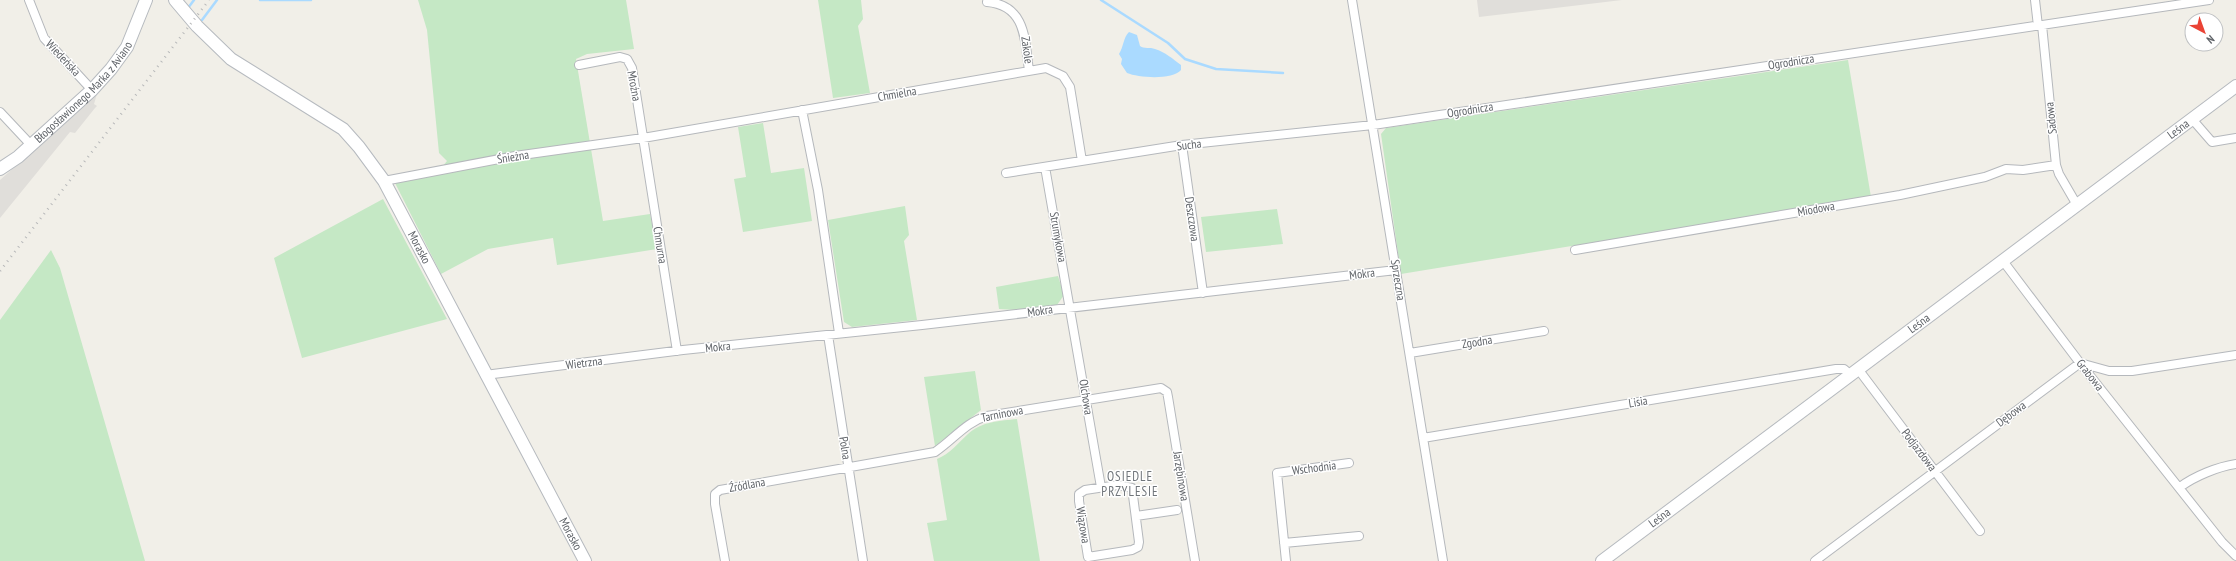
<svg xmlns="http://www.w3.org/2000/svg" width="2236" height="561" font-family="'PT Sans Narrow',sans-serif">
  <rect width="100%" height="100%" fill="#f1efe8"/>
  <path fill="#e0deda" d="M 1477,0 L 1622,0 L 1479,17 Z
    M 97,94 L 94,104 L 97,106 L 95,108 L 75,133 L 70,132 L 0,218 L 0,180 Z"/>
  <path fill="#c5e8c5" d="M 418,0 L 626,0 L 634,49 L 587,54 L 576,59 L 603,221 L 650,214 L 657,249 L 557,265 L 553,238 L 488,249 L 441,274 L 395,183 L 436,174 L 447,161 L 439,153 L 427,30 Z
    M 818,0 L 861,0 L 863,19 L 858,26 L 870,93 L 833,98 Z
    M 1848,60 L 1871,197 L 1401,274 L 1381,134 L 1386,128 Z
    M 763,123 L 771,173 L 804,168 L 812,221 L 743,232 L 734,179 L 746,177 L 738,127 Z
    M 383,199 L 447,319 L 302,358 L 274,258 Z
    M 905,206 L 909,235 L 904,241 L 917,320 L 852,327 L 844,322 L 828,220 Z
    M 1277,209 L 1283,244 L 1206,252 L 1201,217 Z
    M 51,250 L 60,268 L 145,561 L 0,561 L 0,320 Z
    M 1058,276 L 1064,295 L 1057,305 L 1016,310 L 999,309 L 996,287 Z
    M 975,371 L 981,410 L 935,446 L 924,377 Z
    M 1017,419 L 1040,561 L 934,561 L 927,523 L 947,520 L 937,459 C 950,454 958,443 968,434 C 982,421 1000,421 1017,419 Z"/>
  <path fill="#aadaff" d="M 1129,32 L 1137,35 L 1140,46 C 1144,49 1150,47 1155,49 C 1165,52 1173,59 1181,65 L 1181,70 C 1173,80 1139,78 1127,73 L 1121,64 L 1122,59 L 1119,54 C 1124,46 1123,38 1129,32 Z"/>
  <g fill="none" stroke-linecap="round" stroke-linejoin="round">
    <path stroke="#aadaff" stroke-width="2.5" d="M 260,0 L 311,0
      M 1101,0 L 1168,43 L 1185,59 L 1216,69 L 1283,73
      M 188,8 L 194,0
      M 202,20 L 217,0"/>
    <g stroke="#b5b8bc" stroke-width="10">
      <path id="street" d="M 29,0 L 44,38 L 92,90
        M 1352,0 L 1443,561
        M 2035,0 L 2038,26
        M 987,2 C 1026,5 1025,40 1029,71
        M 2042,25 L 2056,165 L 2059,174 L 2077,205
        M 579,65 L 620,57 L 627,59 L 632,68 L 677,351
        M 802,110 L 818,190 L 839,333
        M 0,112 L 31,145
        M 2192,119 L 2212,142 L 2236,138
        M 1182,145 L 1203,293
        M 1045,167 L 1101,487
        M 1006,173 L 1182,145 L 1373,125 L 2209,0
        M 384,181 L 515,156 L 643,138 L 1046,68 L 1063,76 L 1070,87 L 1082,161
        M 1575,250 L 1900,195 L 1985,177 L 2006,169 L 2023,170 L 2056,165
        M 2003,261 L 2080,363 L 2222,542 L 2236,556
        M 828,335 L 863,561
        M 1410,353 L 1544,331
        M 1858,369 L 1980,531
        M 485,375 L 683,350 L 922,325 L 1396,270
        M 1423,438 L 1836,369 L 1844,369 L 1851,375
        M 1118,485 L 1132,488 L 1139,542 L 1138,547 L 1132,550 L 1088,557 L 1079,501 L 1079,494 L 1085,490 Z
        M 2180,487 C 2195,476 2217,467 2236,464
        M 1136,516 L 1177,510
        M 1284,543 L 1359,536
        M 725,561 L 715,504 L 715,494 L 720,490 L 935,452 C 953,440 966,422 987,416 L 1161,388 L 1167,392 L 1168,397 L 1195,561
        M 1286,561 L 1277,473 L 1349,463
        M 1815,561 L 2080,363 L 2109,371 L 2132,371 L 2236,355"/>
    </g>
    <g stroke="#b6babf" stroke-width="14">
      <g id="secondary">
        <path id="s1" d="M 175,0 L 197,26 L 231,59 L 343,129 L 359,147 L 384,181 L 585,561"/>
        <path id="s2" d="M 0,169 L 18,157 L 92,90 L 111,69 L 127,47 L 146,0"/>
        <path id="s3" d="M 1602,561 L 2236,86"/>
      </g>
    </g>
    <use href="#street" stroke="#fff" stroke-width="8"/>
    <use href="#secondary" stroke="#fff" stroke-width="12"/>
    <path stroke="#b6b7b8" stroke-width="2.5" stroke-dasharray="1 5" stroke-linecap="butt" d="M 0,271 L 209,0"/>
  </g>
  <g text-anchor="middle" stroke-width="3" stroke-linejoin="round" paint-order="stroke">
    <g font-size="12" fill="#5f6368" stroke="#fff">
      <text transform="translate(1027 50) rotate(82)" y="4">Zakole</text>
      <text transform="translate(63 58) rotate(47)" y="4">Wiedeńska</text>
      <text transform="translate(1791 62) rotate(-9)" y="4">Ogrodnicza</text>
      <text transform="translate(634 86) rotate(79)" y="4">Mroźna</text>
      <text dy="4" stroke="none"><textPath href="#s2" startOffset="114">Błogosławionego Marka z Aviano</textPath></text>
      <text transform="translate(897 94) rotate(-10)" y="4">Chmielna</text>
      <text transform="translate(1470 110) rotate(-9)" y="4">Ogrodnicza</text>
      <text transform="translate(2051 118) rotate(-96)" y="4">Sadowa</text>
      <text dy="4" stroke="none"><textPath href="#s3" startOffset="720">Leśna</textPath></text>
      <text transform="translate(1189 145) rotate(-7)" y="4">Sucha</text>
      <text transform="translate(513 157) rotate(-9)" y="4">Śnieżna</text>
      <text transform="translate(1816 209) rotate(-10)" y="4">Miodowa</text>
      <text transform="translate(1192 219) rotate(82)" y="4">Deszczowa</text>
      <text transform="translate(1058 237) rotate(80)" y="4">Strumykowa</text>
      <text transform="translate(660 245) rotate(81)" y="4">Chmurna</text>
      <text dy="4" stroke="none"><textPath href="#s1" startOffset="355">Morasko</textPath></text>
      <text transform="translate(1362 274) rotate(-7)" y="4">Mokra</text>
      <text transform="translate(1398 280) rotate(81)" y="4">Sprzeczna</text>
      <text transform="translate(1040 311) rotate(-8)" y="4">Mokra</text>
      <text dy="4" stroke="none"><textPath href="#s3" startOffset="396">Leśna</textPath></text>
      <text transform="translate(1477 342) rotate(-9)" y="4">Zgodna</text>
      <text transform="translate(718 347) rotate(-6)" y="4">Mokra</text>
      <text transform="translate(584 363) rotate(-7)" y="4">Wietrzna</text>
      <text transform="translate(2090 375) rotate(52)" y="4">Grabowa</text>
      <text transform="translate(1086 397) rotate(81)" y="4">Olchowa</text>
      <text transform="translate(1638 402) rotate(-9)" y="4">Lisia</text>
      <text transform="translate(1002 414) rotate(-11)" y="4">Tarninowa</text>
      <text transform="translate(2011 414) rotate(-37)" y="4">Dębowa</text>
      <text transform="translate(845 448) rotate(81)" y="4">Polna</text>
      <text transform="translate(1919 450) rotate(53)" y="4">Podjazdowa</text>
      <text transform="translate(1314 468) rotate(-7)" y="4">Wschodnia</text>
      <text transform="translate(1181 476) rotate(81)" y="4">Jarzębinowa</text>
      <text transform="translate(747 485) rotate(-10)" y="4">Źródlana</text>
      <text dy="4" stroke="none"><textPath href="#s3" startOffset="72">Leśna</textPath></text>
      <text transform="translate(1083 525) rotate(81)" y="4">Wiązowa</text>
      <text dy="4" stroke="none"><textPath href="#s1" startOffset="679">Morasko</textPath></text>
    </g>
    <g font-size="13" letter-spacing="1" fill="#70757a" stroke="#fff">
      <text x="1130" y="481">OSIEDLE<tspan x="1130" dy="15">PRZYLESIE</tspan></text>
    </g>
  </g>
  <g transform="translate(2204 32) rotate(139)"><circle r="19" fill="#ffffff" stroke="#bfc1c3"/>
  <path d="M0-3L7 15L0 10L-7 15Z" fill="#ea4335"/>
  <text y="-6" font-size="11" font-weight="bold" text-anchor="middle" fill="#5f6368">N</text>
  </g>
</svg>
